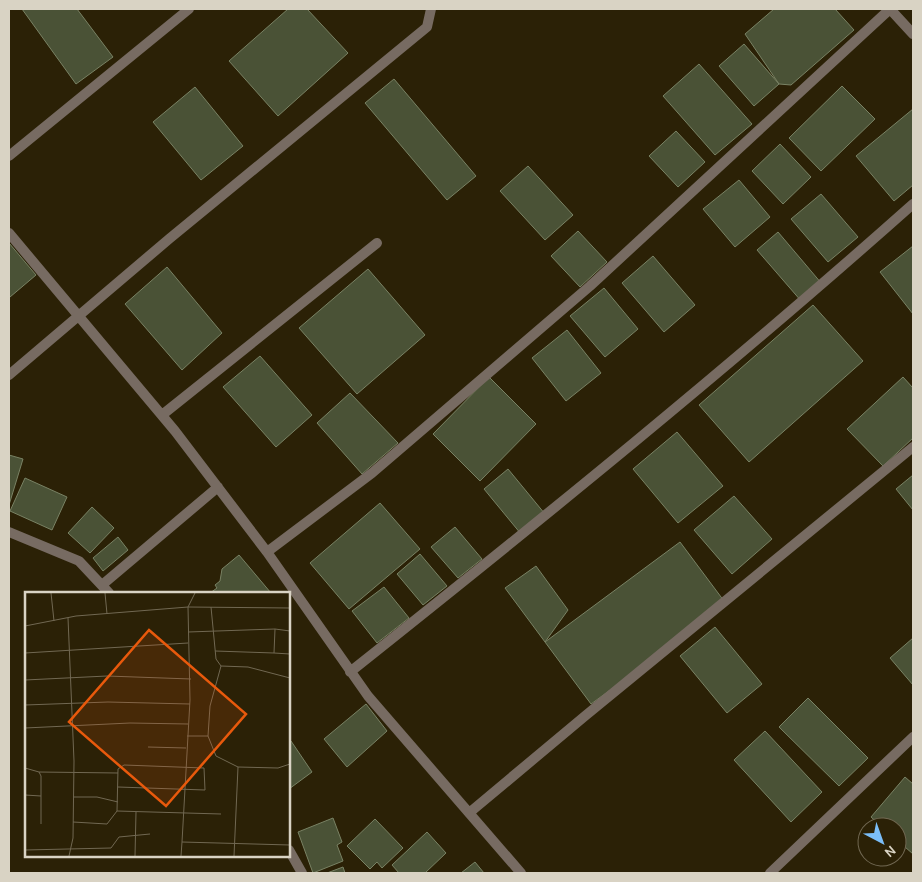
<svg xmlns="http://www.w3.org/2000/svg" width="922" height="882" font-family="Karla,sans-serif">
  <rect width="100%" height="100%" fill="#2b2106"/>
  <path fill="#4a5236" stroke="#798264" d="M 22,9 L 77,9 L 113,57 L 76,84 Z
    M 288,9 L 307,9 L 348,53 L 278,116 L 229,61 Z
    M 774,9 L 835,9 L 854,30 L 791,85 L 779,84 L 745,34 Z
    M 744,44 L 779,84 L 754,106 L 719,66 Z
    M 699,64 L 752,124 L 715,155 L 663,96 Z
    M 394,79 L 476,176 L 447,200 L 365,103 Z
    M 842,86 L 875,119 L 821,171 L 789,138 Z
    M 195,87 L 243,146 L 201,180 L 153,122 Z
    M 913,109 L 913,185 L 894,201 L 856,156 Z
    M 676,131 L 705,162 L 678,187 L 649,156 Z
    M 780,144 L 811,177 L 783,204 L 752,171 Z
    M 528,166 L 573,215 L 545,240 L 500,191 Z
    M 739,180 L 770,217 L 735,247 L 703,209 Z
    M 821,194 L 858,237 L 828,262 L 791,219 Z
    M 578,231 L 607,262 L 580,287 L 551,256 Z
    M 778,232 L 822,284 L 802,302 L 757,250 Z
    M 9,243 L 36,275 L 10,297 L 9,295 Z
    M 913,246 L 913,314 L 880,272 Z
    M 653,256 L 695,305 L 664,332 L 622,283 Z
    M 167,267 L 222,333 L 182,370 L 125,304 Z
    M 368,269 L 425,335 L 357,394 L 299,328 Z
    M 604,288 L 638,329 L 605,357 L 570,316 Z
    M 813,305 L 863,361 L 749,462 L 699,405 Z
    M 567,330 L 601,373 L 566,401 L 532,358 Z
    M 260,356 L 312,415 L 276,447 L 223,387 Z
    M 489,377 L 536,424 L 480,481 L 433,434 Z
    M 903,377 L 913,388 L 913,438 L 883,466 L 847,429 Z
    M 350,393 L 398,443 L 362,474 L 317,423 Z
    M 677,432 L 723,486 L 678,523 L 633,469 Z
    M 9,455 L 23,459 L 9,505 Z
    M 508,469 L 545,514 L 521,534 L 484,489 Z
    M 913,475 L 913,510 L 896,489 Z
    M 25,478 L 67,497 L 52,530 L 10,511 Z
    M 734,496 L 772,539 L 732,574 L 694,530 Z
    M 380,503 L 420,549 L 349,609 L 310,563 Z
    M 92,507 L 114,528 L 90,553 L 68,533 Z
    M 455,527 L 482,559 L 458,578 L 431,547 Z
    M 118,537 L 128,550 L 103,571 L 93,558 Z
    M 680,542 L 727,605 L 591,704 L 545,642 Z
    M 420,554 L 447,586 L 423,605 L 397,574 Z
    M 239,555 L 271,593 L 210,593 L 217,588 L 215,585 L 220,581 L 222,569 Z
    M 536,566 L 568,610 L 545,642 L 505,588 Z
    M 384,587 L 409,618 L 377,643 L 352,611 Z
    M 715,627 L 762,684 L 727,713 L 680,656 Z
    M 913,638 L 913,685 L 890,658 Z
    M 808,698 L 868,758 L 839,786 L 779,727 Z
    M 366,704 L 387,731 L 347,767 L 324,739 Z
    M 765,731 L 822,792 L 791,822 L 734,760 Z
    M 291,741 L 312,772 L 289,789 L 289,743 Z
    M 905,777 L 913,784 L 913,854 L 897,840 L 897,827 L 882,827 L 871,817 Z
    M 333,818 L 342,842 L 337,845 L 343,861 L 313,873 L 298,832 Z
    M 375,819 L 403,848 L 382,868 L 377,862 L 370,869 L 347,846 Z
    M 427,832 L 446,853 L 425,873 L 399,873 L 392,865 Z
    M 475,862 L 484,873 L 461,873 Z
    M 343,867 L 345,873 L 327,873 Z"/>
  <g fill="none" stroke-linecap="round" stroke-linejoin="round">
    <path stroke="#776b62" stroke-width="10" d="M 890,9 L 913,34
      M 9,156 L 189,9
      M 9,233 L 175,431 L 267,552 L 368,696 L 521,873
      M 9,375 L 169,239 L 427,27 L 431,9
      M 162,415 L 377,243
      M 9,532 L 79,561 L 109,593
      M 267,552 L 372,473 L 590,286 L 890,9
      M 102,585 L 218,487
      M 350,672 C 541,520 731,366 913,204
      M 469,813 L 585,716 L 913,447
      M 289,850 L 302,873
      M 770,873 L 913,737"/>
  </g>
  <g transform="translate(25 592)">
    <rect width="265" height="265" fill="#2b2106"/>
    <path fill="none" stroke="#716852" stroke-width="1" d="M 26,1 L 29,29M 80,1 L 82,22M 163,15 L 170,1M 186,15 L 191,67 L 196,74M 43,26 L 49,169 L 48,246 L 44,264M 0,34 L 51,24 L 163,15 L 265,16M 163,40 L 250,37M 190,59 L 249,61 L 250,37 L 265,39M 0,61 L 163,51M 249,61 L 265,62M 265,86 L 223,75 L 196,74 L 185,114 L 183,144 L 191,164 L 213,175 L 253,176 L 265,172M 0,88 L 82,84 L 166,87M 0,112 L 0,136M 0,113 L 83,110 L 165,112M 0,136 L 105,131 L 163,132M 162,144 L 183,144M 123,155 L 161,156M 0,176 L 14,180 L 16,184 L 16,232M 14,180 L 93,181M 0,203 L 16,204M 48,205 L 72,205 L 93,210M 92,219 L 196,222M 48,230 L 82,232 L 92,219 L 93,177 L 99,173 L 179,176 L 180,198 L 93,195M 157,250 L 165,108 L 163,15M 86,256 L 94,245 L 125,242M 0,258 L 86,256M 110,264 L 111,220M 156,264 L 157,250 L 265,253M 209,264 L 213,175"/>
    <path fill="#e8590c" fill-opacity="0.15" stroke="#e8590c" stroke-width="2.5" d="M 124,38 L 221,122 L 141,214 L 44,130 Z"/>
    <rect width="265" height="265" fill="none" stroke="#d9d3c4" stroke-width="2.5"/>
  </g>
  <rect width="922" height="882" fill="none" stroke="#d9d3c4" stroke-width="20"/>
  <g transform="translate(882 842) rotate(139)"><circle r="24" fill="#2b2106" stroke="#716852"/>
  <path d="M0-4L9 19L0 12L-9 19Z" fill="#7bbef8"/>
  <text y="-8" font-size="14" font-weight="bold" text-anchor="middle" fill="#d9d3c4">N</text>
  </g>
</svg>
